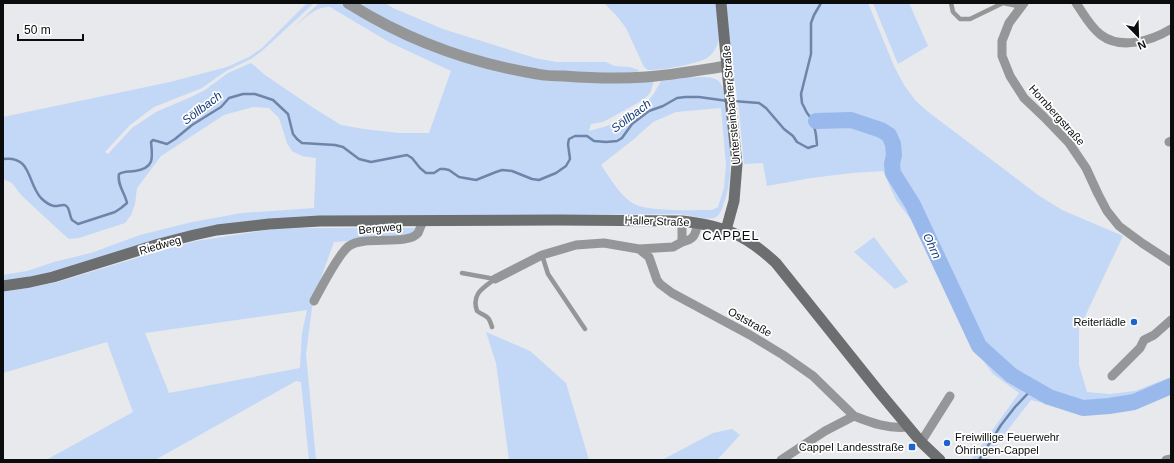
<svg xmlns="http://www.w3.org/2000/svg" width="1174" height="463" font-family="Helvetica,sans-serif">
  <rect width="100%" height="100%" fill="#e7e9ec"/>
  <path fill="#c3d7f6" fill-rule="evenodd" d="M 307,3 L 314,3 L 262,51 L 251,59 L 226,71 L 202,88 L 154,107 L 130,125 L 105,152 L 108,154 L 132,128 L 156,112 L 191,97 L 205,90 L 228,73 L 251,63 L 265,75 L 312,107 L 341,125 L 364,129 L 399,133 L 429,133 L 451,71 L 389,42 L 330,7 C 315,6 303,20 292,29 L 319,3 L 340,3 L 365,18 L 500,70 L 654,81 L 650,93 L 643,100 L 603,122 L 591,124 L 589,131 L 607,126 L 647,102 L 653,95 L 661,81 C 673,80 708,73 717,80 C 722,83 723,88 724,93 C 729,129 736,169 724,203 C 722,209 720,216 714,218 C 708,220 687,215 680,214 L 296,217 L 52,272 L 3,282 L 3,275 L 27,271 L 54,262 L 91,253 L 140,235 L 192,222 L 242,213 L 314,208 L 316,158 L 302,156 L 292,151 L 287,143 L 279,118 L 269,108 L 253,107 L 224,115 L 161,156 L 137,188 L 135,204 L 131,215 L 125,223 L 79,238 L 69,239 L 62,233 L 22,196 L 12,183 L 3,179 L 3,117 L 170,82 L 227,67 L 249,57 L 262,48 ZM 721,108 L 726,165 L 724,188 L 718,207 L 712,210 C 694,210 646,212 632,203 C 619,194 610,178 601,165 L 634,139 L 653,122 L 676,112 Z
    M 356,3 L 385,3 L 393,8 L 443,29 L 535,58 L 556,62 L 606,62 L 614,66 L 629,67 L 639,70 L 637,72 L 595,74 L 538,70 L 501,63 L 457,50 L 412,34 Z
    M 604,3 L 717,3 L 719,40 C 717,47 713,54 707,58 C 697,64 659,71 648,70 L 644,67 L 626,28 L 616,15 Z
    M 726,3 L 868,3 L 894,66 L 904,85 L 915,100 L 927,111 L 1038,195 L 1062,210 L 1123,236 L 1079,329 L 1079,365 L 1087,392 L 1110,394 L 1135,391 L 1171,377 L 1171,394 L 1155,401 L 1115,412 L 1081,413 L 1031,400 L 1006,432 L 987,460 L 971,460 L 1019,393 L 993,374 L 971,344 L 954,305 L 912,221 L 896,200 L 883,171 L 852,173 L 811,178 L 767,186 L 763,163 L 744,164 L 739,110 L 732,63 Z
    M 873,3 L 909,3 L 928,46 L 898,64 Z
    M 303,228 L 417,228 L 415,231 L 405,237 L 334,242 L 313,300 L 306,354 L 316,460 L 309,460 L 301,382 L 296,381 L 155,460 L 46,460 L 133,412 L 107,342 L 3,373 L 3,292 L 54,283 L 160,251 L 196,241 L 273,229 ZM 307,310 L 302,333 L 300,368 L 169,393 L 145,333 Z
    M 874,237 L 908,282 L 895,289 L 854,252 Z
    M 486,332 L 530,351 L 566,383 L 589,460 L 509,460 L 496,363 Z
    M 732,429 L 740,435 L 717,460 L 662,460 L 713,433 Z"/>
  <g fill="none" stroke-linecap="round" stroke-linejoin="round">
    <path stroke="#6e85a9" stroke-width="2.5" d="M 733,101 L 759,103 L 766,108 L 784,129 L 793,136 L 797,142 L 808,148 L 817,145 L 816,135 L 814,125 L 816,121 L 811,118 L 807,113 L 802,103 L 801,94 L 811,54 L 811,23 L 814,15 L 821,3
      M 3,159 C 32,155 27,183 41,198 C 44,201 49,205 54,206 C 59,207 65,202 68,208 C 70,212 70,217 72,220 L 78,224 L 115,212 L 121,208 L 127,203 C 125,193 117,185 119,174 C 124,171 129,172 135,171 C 154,168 153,159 151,142 L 153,140 L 167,144 L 175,139 L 192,125 L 221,107 L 229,98 L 243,94 L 255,94 L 273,100 L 288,114 L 293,134 L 297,139 L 302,143 L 335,145 L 343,147 L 359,159 L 371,162 L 407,155 L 412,158 L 420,168 L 426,173 L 434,173 L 440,169 L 444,169 L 449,170 L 459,177 L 476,180 L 496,172 L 502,170 L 512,171 L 532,179 L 539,180 L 556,173 L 566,166 L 570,159 L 568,144 L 569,139 L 575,136 L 587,136 L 594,141 L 606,142 L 617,141 L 622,138 L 632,124 L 649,111 L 663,106 L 677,98 L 685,97 L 699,97 L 728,101
      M 979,460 L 1001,425 L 1015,407 L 1033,388"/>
    <path stroke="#99b9ec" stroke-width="16" d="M 816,121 L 851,120 L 881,130 L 889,135 L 893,144 L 894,155 L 892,164 L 893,173 L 913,205 L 979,346 L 1011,375 L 1049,397 L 1083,408 L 1109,406 L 1134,402 L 1171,386"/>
    <path stroke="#959697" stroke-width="4.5" d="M 951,3 L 953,12 L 960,19 L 970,19 L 1003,3 L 1013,5 L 1020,7
      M 542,255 L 548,274 L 585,329
      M 462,273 L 495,279 C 483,288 471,294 477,311 C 487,318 488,314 492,327"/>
    <path stroke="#959697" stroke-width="9" d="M 1024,3 L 1009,23 L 1002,41 L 1002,56 L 1010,76 L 1024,98 L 1044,117 L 1069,143 L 1086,168 L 1098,194 L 1107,211 L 1119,226 L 1142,243 L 1171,262
      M 1076,3 C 1083,13 1090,27 1101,35 C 1121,50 1151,41 1171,29
      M 1169,142 L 1171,141
      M 682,242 C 695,239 695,235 698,223
      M 639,249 L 649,257 L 657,280 L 660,284 L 672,293 L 750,335 L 783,355 L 813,376 L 854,416
      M 495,279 L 542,255 L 576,245 L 604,243 L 639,249 L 673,247 L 682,242 L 682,221
      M 314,301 C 321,288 339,253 349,246 C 364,235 408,246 418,233 C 420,229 421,225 423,221
      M 1112,376 L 1140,348 L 1144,340 L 1154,335 L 1171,320
      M 921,442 L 950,396
      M 781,460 L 825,431 L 854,416 C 872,423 888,429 908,427
      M 1166,460 L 1171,459"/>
    <path stroke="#959697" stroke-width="11" d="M 348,3 C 405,39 470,63 537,74 C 546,76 555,76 564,76 C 591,78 618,79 646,77 C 673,75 700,70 727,66"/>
    <path stroke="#6d6e70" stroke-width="11" d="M 721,3 L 729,89 L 737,164 L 734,201 L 726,230
      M 3,286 L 30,282 L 53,277 L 159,244 L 194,235 L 217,230 L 269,224 L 320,221 L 559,220 L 682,221 C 724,226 745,234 776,263 L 880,393 L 921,442 L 940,460"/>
  </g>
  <g fill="#1d64cf" stroke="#fff" stroke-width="1.5">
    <circle cx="1134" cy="322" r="4"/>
    <circle cx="947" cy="443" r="4"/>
    <rect x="908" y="443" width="8" height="8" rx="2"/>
  </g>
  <g text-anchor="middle" stroke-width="3.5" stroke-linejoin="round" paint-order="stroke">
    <g font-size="11" fill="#0b0c0c" stroke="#fff">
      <text transform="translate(731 105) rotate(-95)" y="4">Untersteinbacher Straße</text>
      <text transform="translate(1057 115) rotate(48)" y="4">Hornbergstraße</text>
      <text transform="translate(657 221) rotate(2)" y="4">Haller Straße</text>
      <text transform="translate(380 228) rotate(-5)" y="4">Bergweg</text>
      <text transform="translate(160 245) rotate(-16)" y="4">Riedweg</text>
      <text transform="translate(750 322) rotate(29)" y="4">Oststraße</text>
    </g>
    <g font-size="11" fill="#0b0c0c" stroke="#fff" text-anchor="end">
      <text x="1126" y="326">Reiterlädle</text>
      <text x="955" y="441" text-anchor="start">Freiwillige Feuerwehr<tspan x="955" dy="13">Öhringen-Cappel</tspan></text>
      <text x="904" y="451">Cappel Landesstraße</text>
    </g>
    <g font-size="12" font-style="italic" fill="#153a76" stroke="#fff">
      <text transform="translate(202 108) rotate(-37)" y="4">Söllbach</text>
      <text transform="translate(631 116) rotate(-37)" y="4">Söllbach</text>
      <text transform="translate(932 246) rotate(65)" y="4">Ohrn</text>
    </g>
    <g font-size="13" letter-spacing="1" fill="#0b0c0c" stroke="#fff">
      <text x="731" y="240">CAPPEL</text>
    </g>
  </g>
  <rect width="1174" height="463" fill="none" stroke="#0b0c0c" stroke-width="8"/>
  <g transform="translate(1138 36) rotate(157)" stroke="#ffffff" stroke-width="3" paint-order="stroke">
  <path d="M0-3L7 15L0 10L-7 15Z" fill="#0b0c0c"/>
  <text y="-6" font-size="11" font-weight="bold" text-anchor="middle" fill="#0b0c0c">N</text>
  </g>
  <path d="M18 34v6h65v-6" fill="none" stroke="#0b0c0c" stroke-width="2"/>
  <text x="24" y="34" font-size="12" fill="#0b0c0c" stroke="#ffffff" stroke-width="3" paint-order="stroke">50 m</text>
</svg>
